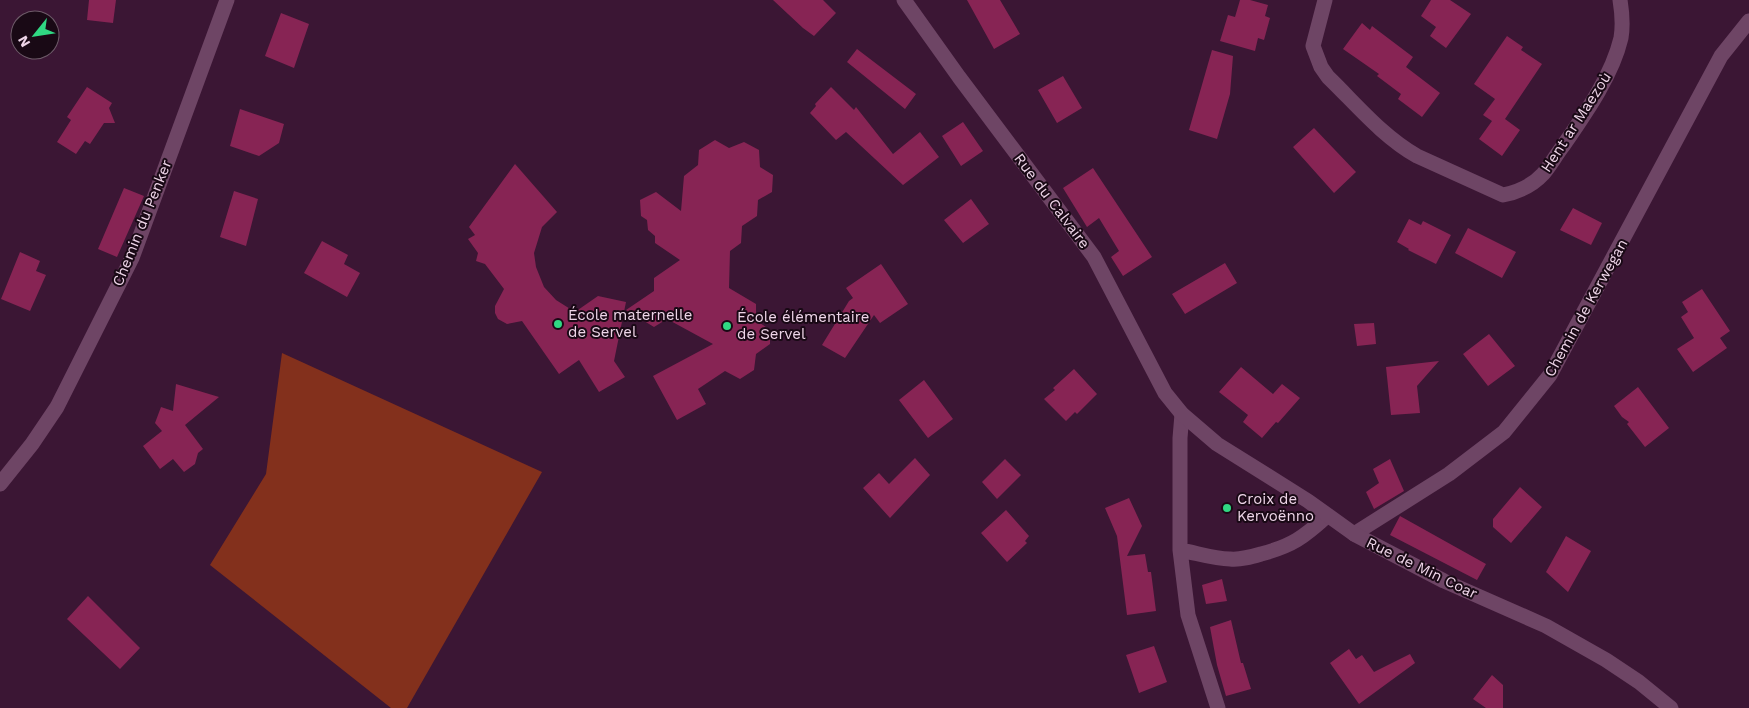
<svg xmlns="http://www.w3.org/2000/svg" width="1749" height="708" font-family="'Work Sans',sans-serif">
  <rect width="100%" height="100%" fill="#3b1634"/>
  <path fill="#83301c" d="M 282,353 L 542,472 L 407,708 L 391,708 L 210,565 L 266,474 Z"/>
  <path fill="#872454" d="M 89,0 L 116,0 L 113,23 L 87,20 Z
    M 773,0 L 823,0 L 836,13 L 814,36 L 803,28 Z
    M 967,0 L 1000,0 L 1020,34 L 994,49 Z
    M 1240,0 L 1250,0 L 1268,5 L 1265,16 L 1270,18 L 1264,40 L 1258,38 L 1255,51 L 1220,41 L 1228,15 L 1235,17 Z
    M 1431,0 L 1450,0 L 1471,14 L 1446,48 L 1430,36 L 1436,27 L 1421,16 Z
    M 281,13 L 309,24 L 294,68 L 265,56 Z
    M 1362,23 L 1370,30 L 1372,26 L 1413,57 L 1406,67 L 1440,93 L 1422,117 L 1398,99 L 1401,94 L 1377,76 L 1379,74 L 1343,49 Z
    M 1507,36 L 1523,47 L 1521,50 L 1542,64 L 1505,119 L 1520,130 L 1502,156 L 1479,139 L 1492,121 L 1483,115 L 1495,99 L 1474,84 Z
    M 857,49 L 916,94 L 905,109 L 847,62 Z
    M 1212,50 L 1233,56 L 1230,94 L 1217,139 L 1189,130 Z
    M 1063,76 L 1082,108 L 1057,123 L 1038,90 Z
    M 87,87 L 112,103 L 109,108 L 115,123 L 104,123 L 90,144 L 85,141 L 76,154 L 57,142 L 71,120 L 67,117 Z
    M 831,87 L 854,110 L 856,107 L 893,154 L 920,132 L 939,157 L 903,185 L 846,132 L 836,140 L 810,113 L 816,106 L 815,104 Z
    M 240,109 L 284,124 L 279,143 L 259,156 L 230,146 Z
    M 963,122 L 983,151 L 961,166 L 942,136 Z
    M 1314,128 L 1356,172 L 1334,193 L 1293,147 Z
    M 715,140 L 729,148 L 744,142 L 759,150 L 760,167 L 773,175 L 772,192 L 758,200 L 757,216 L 742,226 L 741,243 L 730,251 L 729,288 L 756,304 L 756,320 L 770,330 L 770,344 L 756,354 L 754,370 L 740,379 L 725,371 L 698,389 L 706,404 L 677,420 L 653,376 L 713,344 L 667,319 L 654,327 L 626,310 L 654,291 L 654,278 L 680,260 L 655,243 L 655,236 L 648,230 L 647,220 L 641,216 L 640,200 L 656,192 L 681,211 L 684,176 L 698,165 L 699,150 Z
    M 515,164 L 557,212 L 542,227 L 534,253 L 536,267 L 544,287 L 556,300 L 575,312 L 598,296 L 626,302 L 614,361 L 625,377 L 599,392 L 579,360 L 559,374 L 522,321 L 507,324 L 498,319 L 495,313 L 495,306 L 504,289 L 485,264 L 476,261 L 478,253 L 468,239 L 475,235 L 469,227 Z
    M 1093,168 L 1152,257 L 1123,276 L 1111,257 L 1119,251 L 1099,218 L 1087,227 L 1063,188 Z
    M 124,188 L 144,196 L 117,257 L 98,249 Z
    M 234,191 L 258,199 L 246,246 L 220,237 Z
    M 971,199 L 989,224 L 963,243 L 944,220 Z
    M 1573,208 L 1602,223 L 1591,245 L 1560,230 Z
    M 1409,219 L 1421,225 L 1423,221 L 1451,235 L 1436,264 L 1408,250 L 1409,249 L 1397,242 Z
    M 1468,228 L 1516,252 L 1502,278 L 1455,253 Z
    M 322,241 L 348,255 L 344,264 L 360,273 L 347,297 L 304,273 Z
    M 20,252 L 40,261 L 36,271 L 46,275 L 30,311 L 1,299 Z
    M 1225,263 L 1237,283 L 1185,314 L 1172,294 Z
    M 881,264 L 908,304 L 880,323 L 874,315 L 845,358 L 822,345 L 849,301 L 853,298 L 846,288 Z
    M 1702,289 L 1730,331 L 1720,338 L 1727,348 L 1693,372 L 1677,349 L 1694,338 L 1681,317 L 1688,312 L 1682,302 Z
    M 1374,323 L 1376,344 L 1357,346 L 1354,324 Z
    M 1489,334 L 1515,366 L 1488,386 L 1463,354 Z
    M 1439,361 L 1417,386 L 1420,413 L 1391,415 L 1386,367 Z
    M 1241,367 L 1273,394 L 1282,384 L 1300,398 L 1278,423 L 1276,422 L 1262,438 L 1243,422 L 1248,415 L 1219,392 Z
    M 1074,369 L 1097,394 L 1077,414 L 1075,412 L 1066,421 L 1044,399 L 1055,390 L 1053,388 Z
    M 924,380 L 953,419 L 928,438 L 899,400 Z
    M 176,384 L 219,397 L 185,425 L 203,449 L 198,453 L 195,464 L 184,472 L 173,459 L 160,469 L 143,446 L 162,431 L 155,423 L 161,407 L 173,411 Z
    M 1638,387 L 1669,428 L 1645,447 L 1627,424 L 1629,422 L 1622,417 L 1614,406 Z
    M 915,458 L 930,475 L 890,518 L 863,488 L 879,473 L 889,484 Z
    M 1005,459 L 1021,475 L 997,499 L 982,482 Z
    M 1390,459 L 1404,491 L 1374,509 L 1366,492 L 1379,483 L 1373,469 Z
    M 1520,487 L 1542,507 L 1511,543 L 1493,527 L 1493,519 Z
    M 1129,498 L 1142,526 L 1127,556 L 1145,554 L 1148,572 L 1151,572 L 1156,611 L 1127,615 L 1117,536 L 1105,508 Z
    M 1006,510 L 1029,536 L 1025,541 L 1027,543 L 1007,562 L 981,533 Z
    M 1400,516 L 1486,564 L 1477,580 L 1390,535 Z
    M 1566,536 L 1591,551 L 1568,592 L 1546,572 Z
    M 1222,579 L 1227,601 L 1206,604 L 1202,585 Z
    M 88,596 L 140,648 L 120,669 L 67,619 Z
    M 1231,620 L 1241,663 L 1243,663 L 1251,689 L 1226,696 L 1217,665 L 1210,627 Z
    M 1154,646 L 1167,682 L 1139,693 L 1126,655 Z
    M 1349,649 L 1356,659 L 1362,655 L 1374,672 L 1410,654 L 1415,663 L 1359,704 L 1330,663 Z
    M 1492,675 L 1503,685 L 1503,708 L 1486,708 L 1473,699 Z"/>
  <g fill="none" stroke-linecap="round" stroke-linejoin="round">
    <path stroke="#6e4565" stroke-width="15" d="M 1325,0 L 1313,46 L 1321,67 L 1328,77 C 1356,104 1382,136 1417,156 L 1503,195 C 1518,192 1532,186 1543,174 C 1550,166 1556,155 1563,146 C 1585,114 1612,76 1621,38 C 1623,26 1622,12 1620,0
      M 1182,414 L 1180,438 L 1180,550 L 1188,615 L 1218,708
      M 0,484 L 32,444 L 57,407 L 132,258 L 227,0
      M 1354,534 L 1449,474 L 1504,432 L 1550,375 L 1721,56 L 1749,21
      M 1180,550 C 1197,553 1214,559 1230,559 C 1241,560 1251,557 1261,554 C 1292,546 1304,537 1327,516"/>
    <path stroke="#6e4565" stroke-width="15" d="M 904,0 L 959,77 L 1094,257 L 1165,393 L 1182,414 L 1217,444 L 1308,501 L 1354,534 L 1444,581 L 1546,626 L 1606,660 L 1639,682 L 1671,708"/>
  </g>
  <g fill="#30d883" stroke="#190915" stroke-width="2">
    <circle cx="558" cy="324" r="5"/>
    <circle cx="727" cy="326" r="5"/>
    <circle cx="1227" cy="508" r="5"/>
  </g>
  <g text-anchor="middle" stroke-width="4" stroke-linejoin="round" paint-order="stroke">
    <g font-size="15" fill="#eed5e8" stroke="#190915">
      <text transform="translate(1576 122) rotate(-57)" y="5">Hent ar Maezoù</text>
      <text transform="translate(1052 201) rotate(53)" y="5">Rue du Calvaire</text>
      <text transform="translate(142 223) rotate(-68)" y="5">Chemin du Penker</text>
      <text transform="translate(1586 308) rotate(-61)" y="5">Chemin de Kerwegan</text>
      <text transform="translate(1422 568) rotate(26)" y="5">Rue de Min Coar</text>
    </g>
    <g font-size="15" fill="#eed5e8" stroke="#190915" text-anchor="start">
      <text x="568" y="320">École maternelle<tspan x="568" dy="17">de Servel</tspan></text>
      <text x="737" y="322">École élémentaire<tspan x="737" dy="17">de Servel</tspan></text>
      <text x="1237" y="504">Croix de<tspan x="1237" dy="17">Kervoënno</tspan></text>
    </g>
  </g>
  <g transform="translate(35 35) rotate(240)"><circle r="24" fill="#190915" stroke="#6e5b69"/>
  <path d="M0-4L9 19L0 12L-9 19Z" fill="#30d883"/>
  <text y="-8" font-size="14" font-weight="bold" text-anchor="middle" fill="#eed5e8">N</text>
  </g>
</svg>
